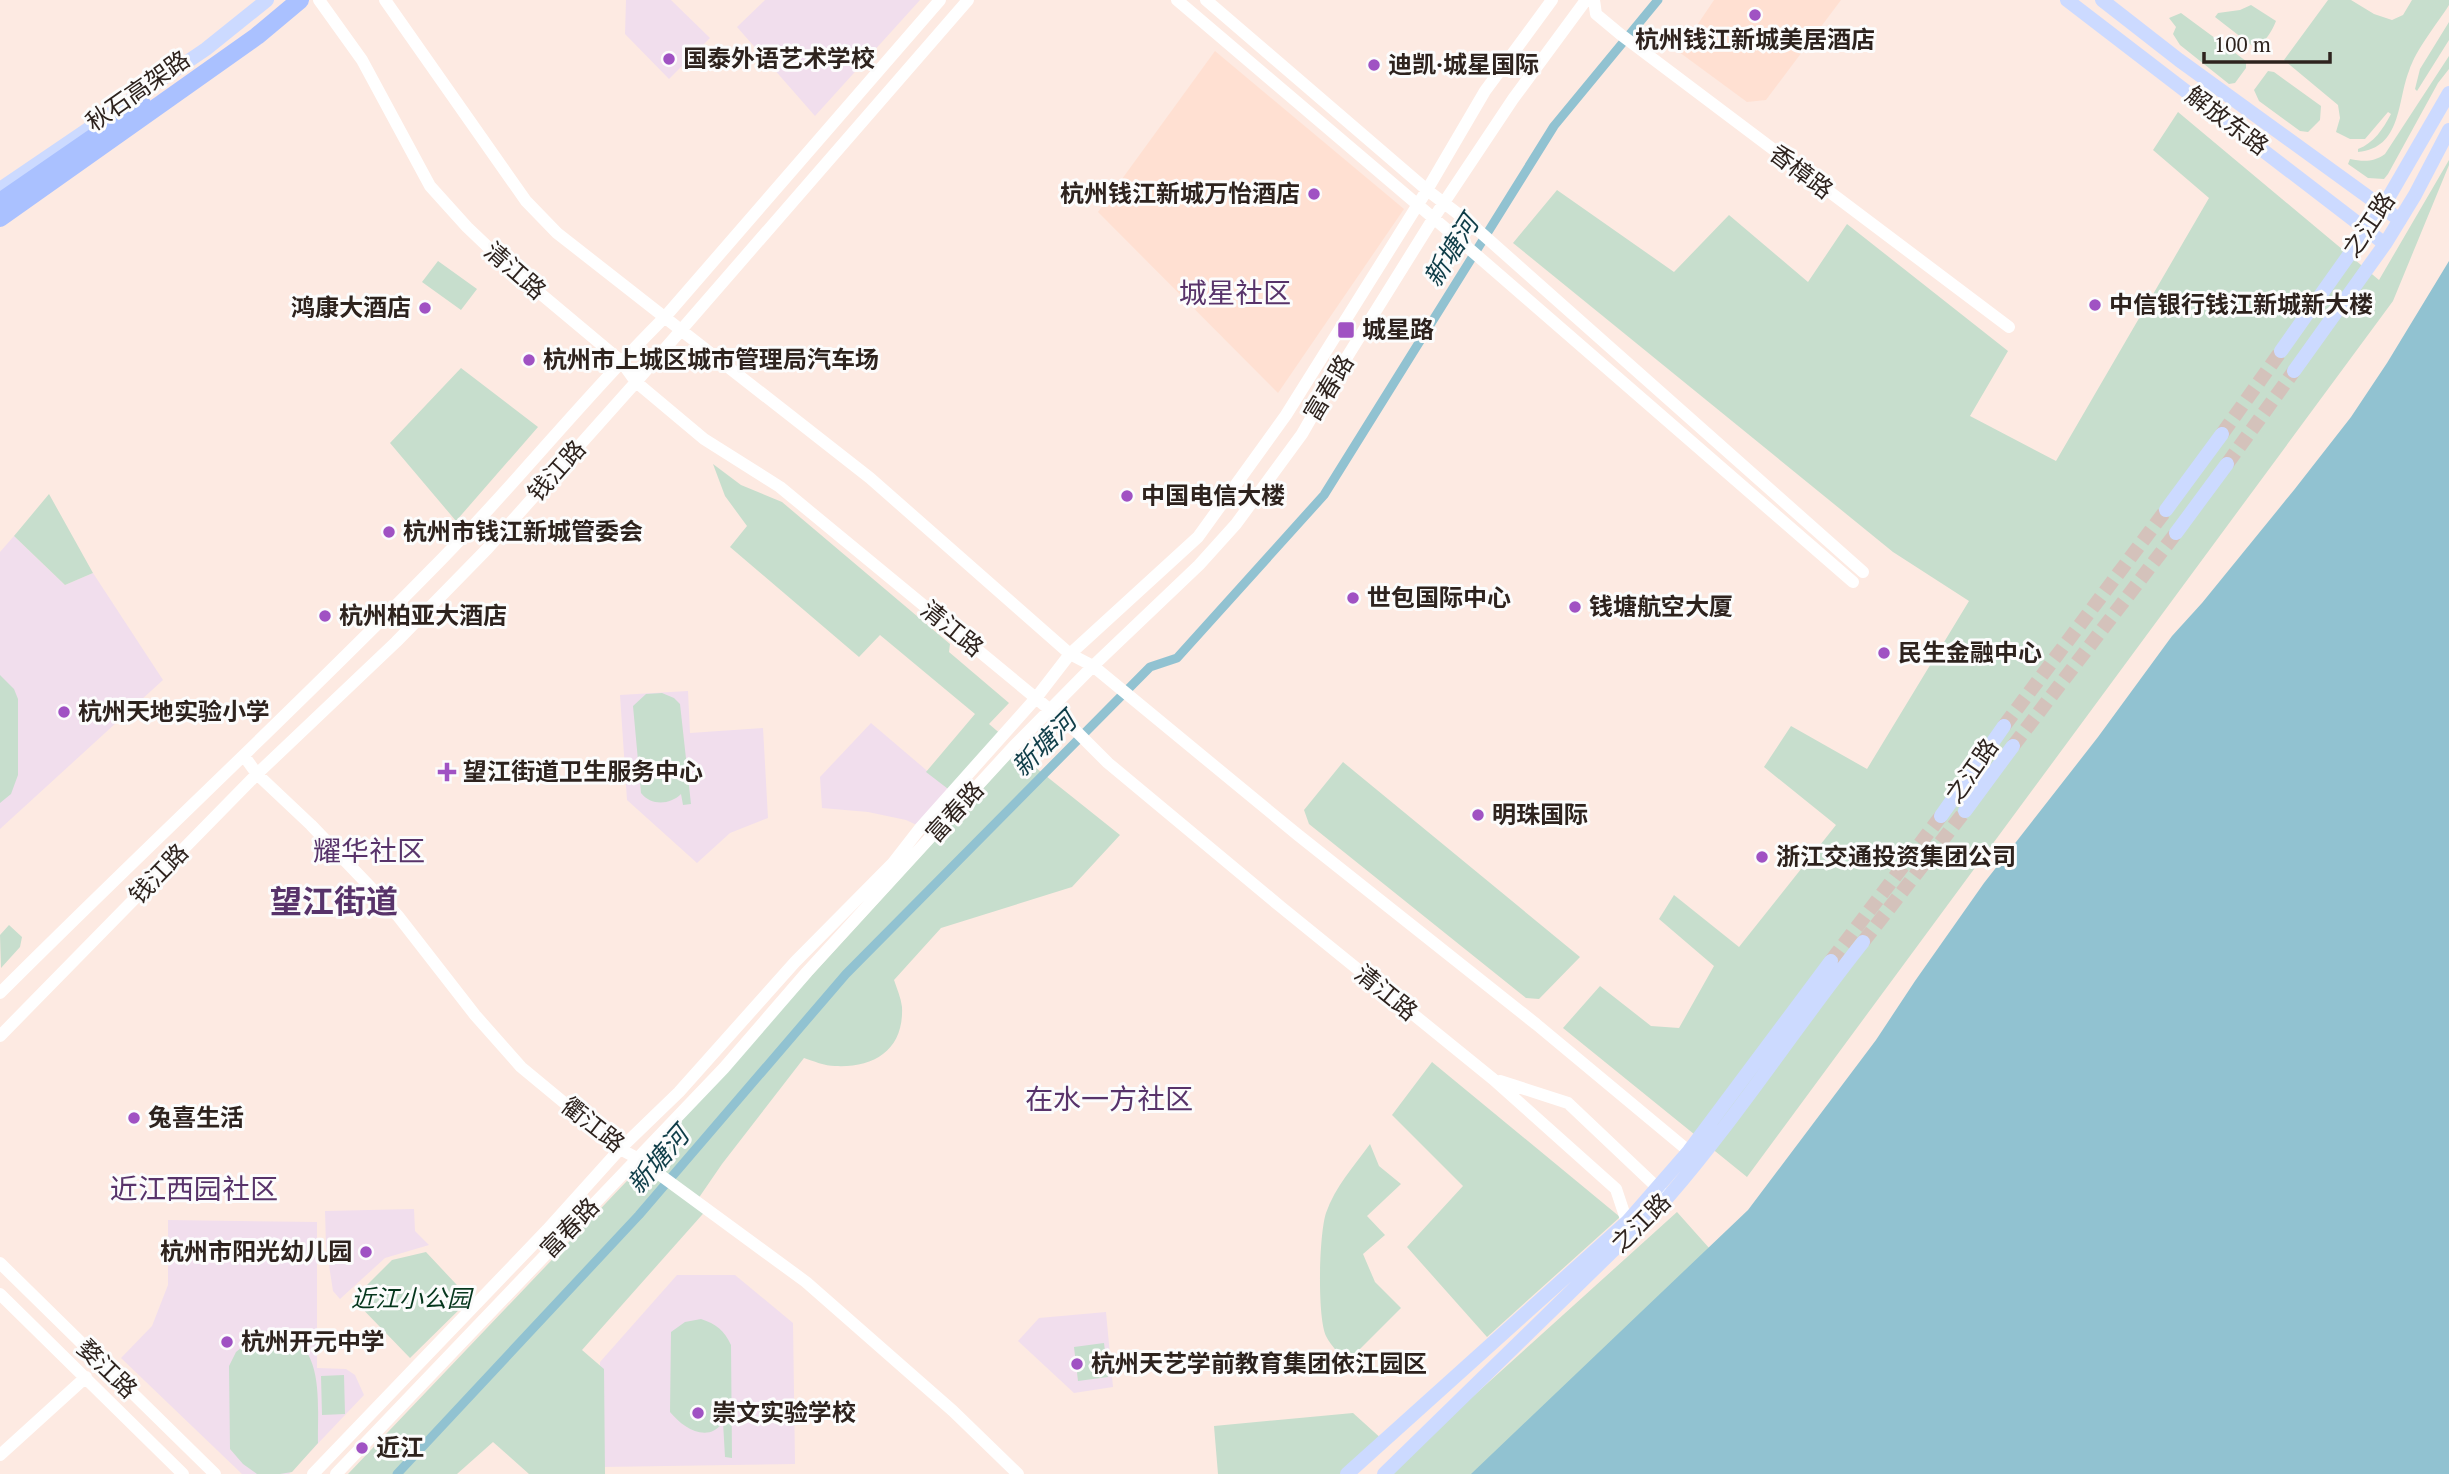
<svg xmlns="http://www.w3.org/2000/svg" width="2449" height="1474" font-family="'PT Serif','Noto Sans SC',serif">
  <rect width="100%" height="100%" fill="#fdeae2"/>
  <path fill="#ffe0d2" d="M 1714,0 L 1841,0 L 1766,100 L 1747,102 L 1679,52 Z
    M 1215,51 L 1404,209 L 1278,393 L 1098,212 Z"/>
  <path fill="#f1deed" d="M 626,0 L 671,0 L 710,38 L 669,79 L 625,34 Z
    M 765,0 L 920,0 L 815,116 L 737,27 Z
    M 14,536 L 65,585 L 93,573 L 163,680 L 0,829 L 0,552 Z
    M 688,691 L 690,733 L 763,728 L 768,818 L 730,833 L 697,863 L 627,800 L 620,695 Z
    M 871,723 L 952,792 L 921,827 L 906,820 L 868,812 L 822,808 L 820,777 Z
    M 414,1209 L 415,1231 L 429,1245 L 385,1258 L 340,1299 L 333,1291 L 326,1246 L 325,1211 Z
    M 168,1220 L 317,1222 L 317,1368 L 346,1369 L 355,1375 L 364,1395 L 289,1474 L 242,1474 L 121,1358 L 152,1326 L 168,1285 Z
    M 677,1275 L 735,1275 L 793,1323 L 795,1464 L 602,1467 L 600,1362 Z
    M 1106,1312 L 1113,1387 L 1074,1393 L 1018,1341 L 1039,1318 Z"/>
  <path fill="#c7decd" d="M 2328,0 L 2351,0 L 2374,14 L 2392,20 L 2403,15 L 2412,0 L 2449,0 L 2449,5 C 2437,24 2416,49 2409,71 C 2397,101 2402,148 2358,152 L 2358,149 C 2374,143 2383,129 2391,114 L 2388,112 L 2365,139 L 2350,139 L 2336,132 L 2340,118 L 2338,105 L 2284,60 Z
    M 2251,5 L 2276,21 C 2272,31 2263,48 2251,45 L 2215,17 L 2218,13 L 2240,10 Z
    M 2181,13 L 2246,61 L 2246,68 L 2235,83 L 2229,84 L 2180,45 L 2173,34 L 2176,27 L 2169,18 Z
    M 2449,22 L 2449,40 L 2417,91 L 2415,89 L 2420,69 Z
    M 2449,56 L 2449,69 L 2438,83 L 2388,174 L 2384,179 L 2368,178 L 2348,164 L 2350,159 C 2364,162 2374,162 2385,154 Z
    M 2268,71 L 2274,72 L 2321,106 L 2320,120 L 2308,132 L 2300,131 L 2259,101 L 2254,90 Z
    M 2178,112 L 2379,280 L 2449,160 L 2449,165 L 2393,301 L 1747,1177 L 1563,1028 L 1600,986 L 1651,1026 L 1679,1028 L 1714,966 L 1659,919 L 1674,895 L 1739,947 L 1836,825 L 1764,767 L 1791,726 L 1867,769 L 1969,601 L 1893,552 L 1513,243 L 1557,190 L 1674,272 L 1729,215 L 1808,282 L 1847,224 L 2008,351 L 1970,416 L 2056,461 L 2209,198 L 2153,150 Z
    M 438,261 L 477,289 L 461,310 L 422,282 Z
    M 461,368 L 538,427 L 456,521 L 390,443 Z
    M 713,464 L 741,485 L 782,502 L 950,644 L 949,652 L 1009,703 L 989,724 L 1003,736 L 952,792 L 926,772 L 975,714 L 880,635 L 859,657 L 730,547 L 747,526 L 725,496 Z
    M 49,494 L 93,573 L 65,585 L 14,536 Z
    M 0,675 L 14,689 L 18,699 L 18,775 L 11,794 L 0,803 Z
    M 662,693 L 674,698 L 680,704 L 691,804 L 683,805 L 681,794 C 670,805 651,806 641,793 L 633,706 L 646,694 Z
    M 1016,752 L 1120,835 L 1072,887 L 941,928 L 894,980 C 897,989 901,998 902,1007 C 904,1050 874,1068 835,1066 C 825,1066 813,1061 804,1058 L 722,1164 L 698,1199 L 709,1207 L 582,1350 L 604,1369 L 605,1474 L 529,1474 L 493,1442 L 457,1474 L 348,1474 L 645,1162 L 643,1160 Z
    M 1343,762 L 1580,957 L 1539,999 L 1526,998 L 1309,824 L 1304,810 Z
    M 9,925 L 22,937 L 20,947 L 1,968 L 0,935 Z
    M 1432,1062 L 1620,1217 L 1487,1337 L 1407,1247 L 1463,1186 L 1392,1115 Z
    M 1370,1144 L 1379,1166 L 1401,1184 L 1367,1216 L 1385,1235 L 1363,1254 L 1375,1282 L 1401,1308 L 1346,1363 C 1340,1354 1331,1346 1326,1336 C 1317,1316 1319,1234 1326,1213 C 1335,1187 1354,1166 1370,1144 Z
    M 1677,1212 L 1710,1249 L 1472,1474 L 1387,1474 Z
    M 426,1252 L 470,1299 L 410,1358 L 353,1299 L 392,1260 Z
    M 701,1319 C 716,1324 724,1330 731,1345 L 732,1458 L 725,1457 L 723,1422 C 708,1444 683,1428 670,1412 L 671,1332 L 685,1322 Z
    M 259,1336 C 266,1336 275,1335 282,1336 C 326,1343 317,1410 318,1443 L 292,1472 L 280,1474 L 257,1474 L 243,1464 L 230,1449 L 229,1366 L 236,1352 L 248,1342 Z
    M 1104,1343 L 1108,1377 L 1078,1381 L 1074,1347 Z
    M 344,1375 L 345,1414 L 322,1415 L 321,1376 Z
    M 1353,1413 L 1384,1441 L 1347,1474 L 1218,1474 L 1214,1426 Z"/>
  <path fill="#91c2d1" d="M 2449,261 L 2449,1474 L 1471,1474 L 1748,1210 L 1876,1040 L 1915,981 L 1984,883 L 2098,737 L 2172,636 L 2202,603 L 2294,490 L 2351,417 L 2387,363 Z"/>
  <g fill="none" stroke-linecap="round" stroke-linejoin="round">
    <path stroke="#91c2d1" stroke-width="9" d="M 397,1474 L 639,1215 L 846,974 L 1150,667 L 1177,658 L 1324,495 L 1554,126 L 1658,0"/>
    <path stroke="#d4c2bb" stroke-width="14" stroke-dasharray="14 7" stroke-linecap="butt" d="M 2222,434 L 2281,351
      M 2227,464 L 2294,371
      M 2004,726 L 2166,510
      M 2013,746 L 2176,533
      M 1863,942 L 1965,811
      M 1831,961 L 1941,816"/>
    <path stroke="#fff" stroke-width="12" d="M 319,0 L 362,60 L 430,186 L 467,227 L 510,268 L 621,361 L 636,382 L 704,439 L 780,487 L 1077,732 L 1108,763 L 1281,907 L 1493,1079 L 1616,1189 L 1627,1222
      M 385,0 L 526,201 L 557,233 L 870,478 L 1070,654 L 1093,666 L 1298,835 L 1536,1024 L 1697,1158
      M 1177,0 L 1458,239 L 1853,582
      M 1206,0 L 1427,190 L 1470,223 L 1863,572
      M 1594,0 L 1596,14 L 1620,34 L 2009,327
      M 244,756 L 257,774 L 311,825 L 398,916 L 475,1015 L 521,1067 L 620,1149 L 637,1158 L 806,1282 L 953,1411 L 1018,1474
      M 0,993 C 142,851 290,714 431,570 C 512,489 583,398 665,317 L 940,0
      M 0,1036 L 257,774 L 396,642 L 488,548 L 636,382 L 968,0
      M 1500,1081 L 1568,1103 L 1663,1193
      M 0,1263 L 215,1474
      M 0,1294 L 183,1474
      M 0,1455 L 86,1377
      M 313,1474 L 547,1230 L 620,1149 L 679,1092 L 795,962 L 893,863 L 921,827 L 1036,698 L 1070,654 L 1198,537 L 1286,415 L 1427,190 L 1485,91 L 1552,0
      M 336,1474 L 724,1068 L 807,972 L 1014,746 L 1093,666 L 1199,565 L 1236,524 L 1302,434 L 1337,373 L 1433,219 L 1513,99 L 1586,0"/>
    <path stroke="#ccdaff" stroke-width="14" d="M 2067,0 L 2385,244
      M 2102,0 L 2179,60 L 2400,220
      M 0,189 L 206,49 L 267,0
      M 2281,351 L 2383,207 L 2449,93
      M 2294,371 L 2385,244 L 2415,195 L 2449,130
      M 2166,510 L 2222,434
      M 2176,533 L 2227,464
      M 1965,811 L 2013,746
      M 1941,816 L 2004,726
      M 1347,1474 L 1627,1222 L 1689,1151 L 1831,961
      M 1384,1474 L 1668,1197 C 1738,1116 1796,1026 1863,942"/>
    <path stroke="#aac1ff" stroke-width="18" d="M 0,202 L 142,104
      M 0,218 L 257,36 L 300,0"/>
  </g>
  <g fill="#a052c3" stroke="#fcfcfc" stroke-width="2.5">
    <circle cx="1755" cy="15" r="7"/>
    <circle cx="669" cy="59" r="7"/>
    <circle cx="1374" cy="65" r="7"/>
    <circle cx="1314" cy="194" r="7"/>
    <circle cx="2095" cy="305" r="7"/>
    <circle cx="425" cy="308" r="7"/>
    <rect x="1337" y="321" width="18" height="18" rx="3.5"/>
    <circle cx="529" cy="360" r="7"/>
    <circle cx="1127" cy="496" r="7"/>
    <circle cx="389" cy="532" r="7"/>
    <circle cx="1353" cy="598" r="7"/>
    <circle cx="1575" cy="607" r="7"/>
    <circle cx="325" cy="616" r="7"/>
    <circle cx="1884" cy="653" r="7"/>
    <circle cx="64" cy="712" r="7"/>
    <path d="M443.5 761.5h7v7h7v7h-7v7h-7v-7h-7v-7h7z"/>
    <circle cx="1478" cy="815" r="7"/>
    <circle cx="1762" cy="857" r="7"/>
    <circle cx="134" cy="1118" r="7"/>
    <circle cx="366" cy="1252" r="7"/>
    <circle cx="227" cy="1342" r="7"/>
    <circle cx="1077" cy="1364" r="7"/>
    <circle cx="698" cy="1413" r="7"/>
    <circle cx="362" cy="1448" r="7"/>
  </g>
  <g text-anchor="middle" stroke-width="6" stroke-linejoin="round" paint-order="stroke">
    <g font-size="24" font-weight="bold" fill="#2e231e" stroke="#fcfcfc" text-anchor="start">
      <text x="1755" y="48" text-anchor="middle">杭州钱江新城美居酒店</text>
      <text x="683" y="67">国泰外语艺术学校</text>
      <text x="1388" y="73">迪凯·城星国际</text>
      <text x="1300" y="202" text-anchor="end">杭州钱江新城万怡酒店</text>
      <text x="2109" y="313">中信银行钱江新城新大楼</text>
      <text x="411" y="316" text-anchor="end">鸿康大酒店</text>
      <text x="1362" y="338">城星路</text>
      <text x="543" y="368">杭州市上城区城市管理局汽车场</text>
      <text x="1141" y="504">中国电信大楼</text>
      <text x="403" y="540">杭州市钱江新城管委会</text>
      <text x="1367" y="606">世包国际中心</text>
      <text x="1589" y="615">钱塘航空大厦</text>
      <text x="339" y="624">杭州柏亚大酒店</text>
      <text x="1898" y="661">民生金融中心</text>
      <text x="78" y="720">杭州天地实验小学</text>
      <text x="463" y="780">望江街道卫生服务中心</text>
      <text x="1492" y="823">明珠国际</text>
      <text x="1776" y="865">浙江交通投资集团公司</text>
      <text x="148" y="1126">兔喜生活</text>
      <text x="352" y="1260" text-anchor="end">杭州市阳光幼儿园</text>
      <text x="241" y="1350">杭州开元中学</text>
      <text x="1091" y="1372">杭州天艺学前教育集团依江园区</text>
      <text x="712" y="1421">崇文实验学校</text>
      <text x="376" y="1456">近江</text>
    </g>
    <g font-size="24" fill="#2e231e" stroke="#fcfcfc">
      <text transform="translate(138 91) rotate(-35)" y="8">秋石高架路</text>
      <text transform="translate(2227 121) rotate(37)" y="8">解放东路</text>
      <text transform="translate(1801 172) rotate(37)" y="8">香樟路</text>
      <text transform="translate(2369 225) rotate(-56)" y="8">之江路</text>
      <text transform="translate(515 271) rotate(41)" y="8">清江路</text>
      <text transform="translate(1329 388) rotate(-59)" y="8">富春路</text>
      <text transform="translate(557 471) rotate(-48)" y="8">钱江路</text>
      <text transform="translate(952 629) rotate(39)" y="8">清江路</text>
      <text transform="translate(1972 771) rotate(-55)" y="8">之江路</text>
      <text transform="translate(955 812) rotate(-48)" y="8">富春路</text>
      <text transform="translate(159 874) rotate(-46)" y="8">钱江路</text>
      <text transform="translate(1386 993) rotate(39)" y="8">清江路</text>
      <text transform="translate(593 1125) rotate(38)" y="8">衢江路</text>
      <text transform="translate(1641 1223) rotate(-45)" y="8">之江路</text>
      <text transform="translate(570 1228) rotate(-46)" y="8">富春路</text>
      <text transform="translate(107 1369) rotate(44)" y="8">婺江路</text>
    </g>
    <g font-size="24" font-style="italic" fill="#05361c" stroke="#fcfcfc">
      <text x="411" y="1307">近江小公园</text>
    </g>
    <g font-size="26" font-style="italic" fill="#0f3d48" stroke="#fcfcfc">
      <text transform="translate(1451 251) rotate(-58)" y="9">新塘河</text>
      <text transform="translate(1044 744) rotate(-45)" y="9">新塘河</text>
      <text transform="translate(658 1160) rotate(-49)" y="9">新塘河</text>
    </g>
    <g font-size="28" fill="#58336a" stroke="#fcfcfc">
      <text x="1235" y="303">城星社区</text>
      <text x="369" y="861">耀华社区</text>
      <text x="1109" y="1109">在水一方社区</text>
      <text x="194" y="1199">近江西园社区</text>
    </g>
    <g font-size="32" font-weight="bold" fill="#58336a" stroke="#fcfcfc">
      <text x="334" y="913">望江街道</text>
    </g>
  </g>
  <path d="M2204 52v10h126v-10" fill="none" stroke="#2e231e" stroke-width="3.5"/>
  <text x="2214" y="52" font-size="21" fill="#2e231e" stroke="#fcfcfc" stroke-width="5" paint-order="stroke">100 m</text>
</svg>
